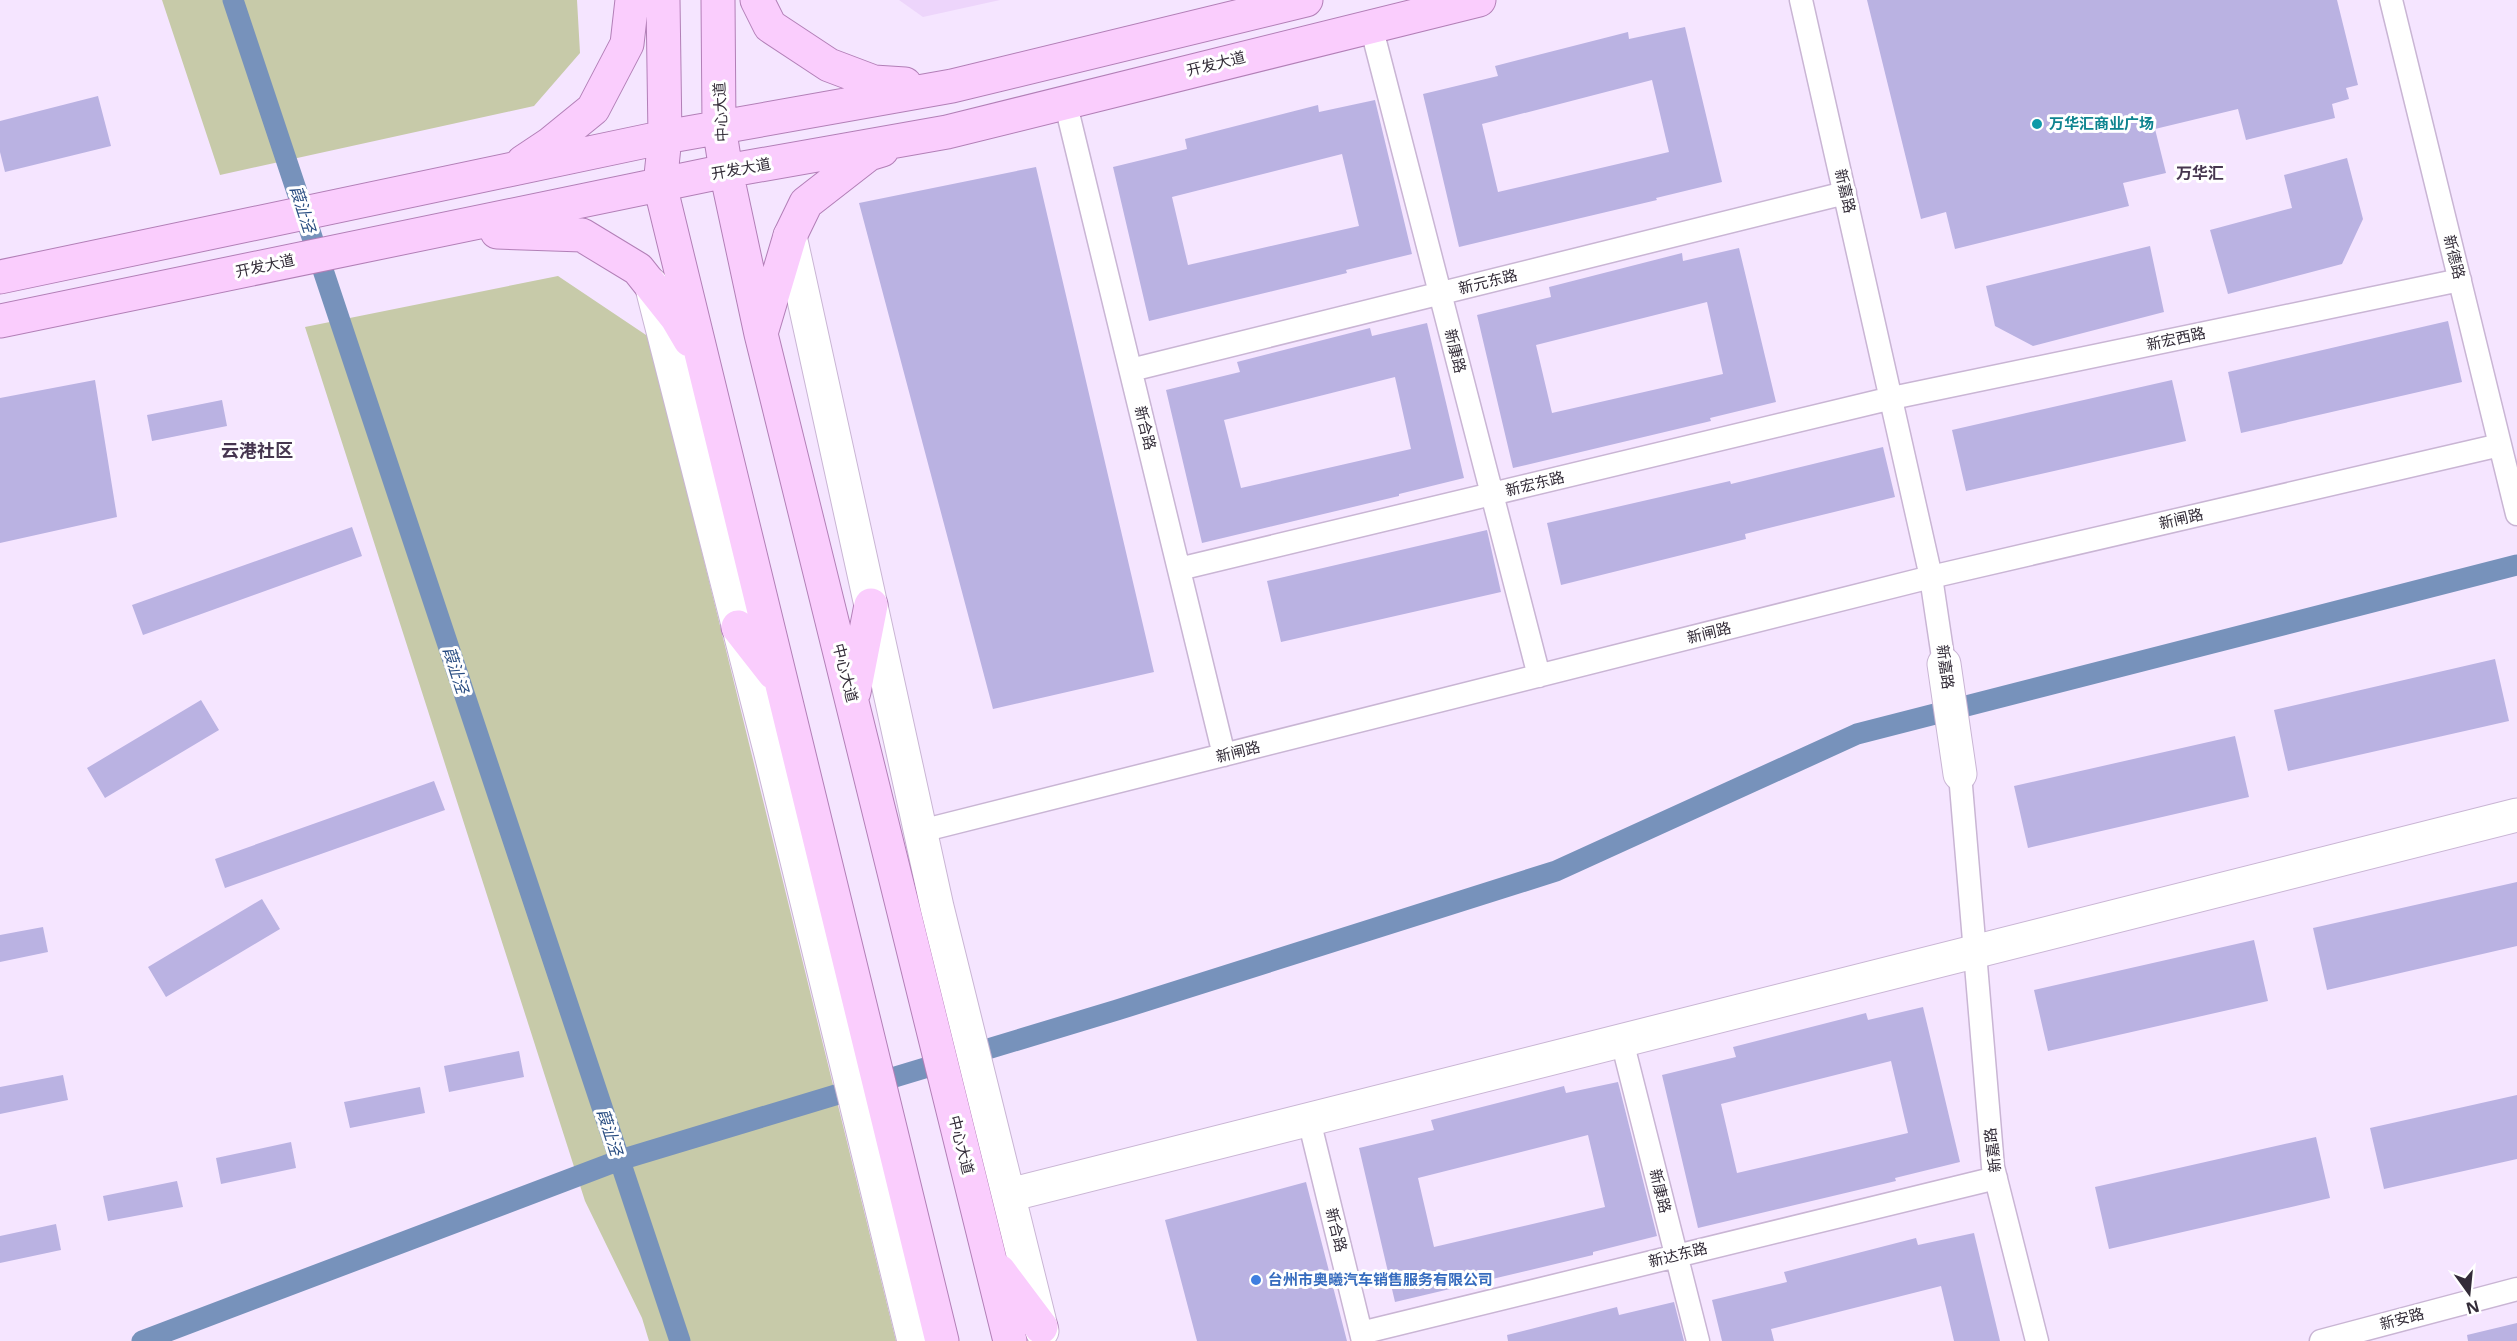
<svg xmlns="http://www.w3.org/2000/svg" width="2517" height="1341" font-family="'Open Sans','Noto Sans SC',sans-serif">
  <rect width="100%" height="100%" fill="#f5e5ff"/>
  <path fill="#edd5fb" d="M 899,0 L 1000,0 L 923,17 Z"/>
  <path fill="#c7caa9" d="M 162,0 L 577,0 L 580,53 L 534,106 L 220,175 Z
    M 558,276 L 649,337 L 896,1341 L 649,1341 L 642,1318 L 585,1201 L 305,327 Z"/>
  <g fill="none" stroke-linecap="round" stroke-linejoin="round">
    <path stroke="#7792bb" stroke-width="21" d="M 233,0 L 680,1341
      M 142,1341 L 620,1160 L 1117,1010 L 1556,871 L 1857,734 L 2517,565"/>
  </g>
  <path fill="#bab2e2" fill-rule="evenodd" d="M 1867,0 L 2337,0 L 2358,85 L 2346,88 L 2349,99 L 2332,104 L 2335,118 L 2246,140 L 2238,109 L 2155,129 L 2166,173 L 2123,183 L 2129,206 L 1955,249 L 1946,212 L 1921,219 Z
    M 1685,27 L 1722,182 L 1656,198 L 1657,200 L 1459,247 L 1423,94 L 1498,76 L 1495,66 L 1628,32 L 1629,39 ZM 1652,80 L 1669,152 L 1498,192 L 1482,124 Z
    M 98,96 L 111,146 L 5,172 L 0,152 L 0,121 Z
    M 1375,100 L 1412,254 L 1346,270 L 1347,273 L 1149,321 L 1113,167 L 1187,149 L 1185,139 L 1318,105 L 1319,112 ZM 1342,154 L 1359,226 L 1188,265 L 1172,197 Z
    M 2347,158 L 2363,219 L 2342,264 L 2228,294 L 2210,230 L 2292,208 L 2284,175 Z
    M 1036,167 L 1154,672 L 993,709 L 859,203 Z
    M 2150,246 L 2164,312 L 2033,346 L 1995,326 L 1986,286 Z
    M 1739,248 L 1776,402 L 1710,418 L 1711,421 L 1513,468 L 1477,315 L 1551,297 L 1549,287 L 1682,253 L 1683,261 ZM 1707,302 L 1723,374 L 1552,413 L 1536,345 Z
    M 2448,321 L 2462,382 L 2241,433 L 2228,372 Z
    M 1427,323 L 1464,478 L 1399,494 L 1399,496 L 1202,543 L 1166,390 L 1240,372 L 1237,362 L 1370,328 L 1372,336 ZM 1395,377 L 1411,449 L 1241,488 L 1224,420 Z
    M 95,380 L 117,517 L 0,543 L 0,398 Z
    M 2172,380 L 2186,441 L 1966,491 L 1952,430 Z
    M 222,400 L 227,426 L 152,441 L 147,415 Z
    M 1883,447 L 1895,497 L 1745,534 L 1746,539 L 1561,585 L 1547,523 L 1730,481 L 1731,484 Z
    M 352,527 L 362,556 L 143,635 L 132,605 Z
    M 1487,530 L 1501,592 L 1281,642 L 1267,581 Z
    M 2495,659 L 2509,721 L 2288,771 L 2274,710 Z
    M 201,700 L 219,730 L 105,798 L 87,768 Z
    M 2235,736 L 2249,797 L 2028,848 L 2014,786 Z
    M 434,781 L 445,810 L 225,888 L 215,859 Z
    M 2517,882 L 2517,946 L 2327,990 L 2313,928 Z
    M 262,899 L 280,929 L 166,997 L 148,967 Z
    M 43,927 L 48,952 L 0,962 L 0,935 Z
    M 2254,940 L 2268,1001 L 2048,1051 L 2034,990 Z
    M 1923,1007 L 1960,1162 L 1895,1178 L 1896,1181 L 1698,1228 L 1662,1075 L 1736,1057 L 1733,1047 L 1866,1013 L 1868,1020 ZM 1891,1061 L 1908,1133 L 1737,1173 L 1721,1104 Z
    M 519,1051 L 524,1077 L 449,1092 L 444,1066 Z
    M 63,1075 L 68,1100 L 0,1114 L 0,1087 Z
    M 1618,1082 L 1657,1236 L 1593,1252 L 1593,1255 L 1395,1302 L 1359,1148 L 1434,1130 L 1431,1120 L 1564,1086 L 1566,1093 ZM 1588,1135 L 1605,1207 L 1434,1247 L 1418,1178 Z
    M 420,1087 L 425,1113 L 350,1128 L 344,1102 Z
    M 2517,1095 L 2517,1159 L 2384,1189 L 2370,1128 Z
    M 2316,1137 L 2330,1198 L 2109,1249 L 2095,1187 Z
    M 291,1142 L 296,1168 L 221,1184 L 216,1158 Z
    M 177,1181 L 183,1207 L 108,1221 L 103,1196 Z
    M 1306,1182 L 1347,1341 L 1197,1341 L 1165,1220 Z
    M 56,1224 L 61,1250 L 0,1263 L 0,1236 Z
    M 1974,1233 L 2000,1341 L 1954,1341 L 1941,1286 L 1771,1329 L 1774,1341 L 1722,1341 L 1712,1300 L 1787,1282 L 1784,1272 L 1916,1238 L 1918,1245 Z
    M 1674,1302 L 1684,1341 L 1508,1341 L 1507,1335 L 1617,1307 L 1619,1315 Z
    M 2517,1323 L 2517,1341 L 2468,1341 L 2467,1335 Z"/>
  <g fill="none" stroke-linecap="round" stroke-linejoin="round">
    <g stroke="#c9b5d4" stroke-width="25">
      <path id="street" d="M 1801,0 L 1931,577 L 1944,664
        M 2391,0 L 2517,514
        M 1371,26 L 1539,676
        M 1065,101 L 1224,755
        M 1131,370 L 1845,193
        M 1179,569 L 1892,398 L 2460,280
        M 1960,774 L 1993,1167 L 2037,1341
        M 921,831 L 1931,577 L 2500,445
        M 1622,1041 L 1698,1341
        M 1309,1120 L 1363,1341
        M 1361,1333 L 1996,1178
        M 2321,1341 L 2517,1289"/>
    </g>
    <g stroke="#c9b5d4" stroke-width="35">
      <path id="secondary" d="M 790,236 L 937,907 L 1042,1331
        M 651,284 L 771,754 L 914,1341
        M 1944,664 L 1960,774
        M 1009,1195 L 2517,815"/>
    </g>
    <g stroke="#b27fb7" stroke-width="35">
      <path id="primary" d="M 663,0 L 665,137 L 660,185 L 942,1341
        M 718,0 L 719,126 L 726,171 L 761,334 L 1010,1341
        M 757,0 L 770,26 L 829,65 L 874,82 L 905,84
        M 523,162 L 550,144 L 593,109 L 627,44 L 632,0
        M 497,232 L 582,235 L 638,269 L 677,318 L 690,340
        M 0,277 L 665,137 L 952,86 L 1306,0
        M 0,321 L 726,171 L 947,132 L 1479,0
        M 762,330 L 790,236 L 806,203 L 869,154 L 882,150
        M 738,627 L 774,673
        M 854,692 L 871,605
        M 999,1271 L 1041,1327"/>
    </g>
    <use href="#street" stroke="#fff" stroke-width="22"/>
    <use href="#secondary" stroke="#fff" stroke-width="33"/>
    <use href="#primary" stroke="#facdfd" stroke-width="33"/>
  </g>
  <circle fill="#0f9aa8" stroke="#fff" stroke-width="2" cx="2037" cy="124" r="6"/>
  <circle fill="#3f7fe0" stroke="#fff" stroke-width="2" cx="1256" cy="1280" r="6"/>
  <g text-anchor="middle" stroke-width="6" stroke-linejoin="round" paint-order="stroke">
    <g font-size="15" fill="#332c38" stroke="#fff">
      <text transform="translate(1216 64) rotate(-14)" y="5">开发大道</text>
      <text transform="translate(721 112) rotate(-93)" y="5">中心大道</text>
      <text transform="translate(741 169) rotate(-10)" y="5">开发大道</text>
      <text transform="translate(1845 191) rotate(77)" y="5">新嘉路</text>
      <text transform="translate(2454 257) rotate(76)" y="5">新德路</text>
      <text transform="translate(265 266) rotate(-12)" y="5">开发大道</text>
      <text transform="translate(1488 282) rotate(-14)" y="5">新元东路</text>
      <text transform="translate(2176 339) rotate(-12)" y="5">新宏西路</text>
      <text transform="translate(1455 351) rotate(76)" y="5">新康路</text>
      <text transform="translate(1145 428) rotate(76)" y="5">新合路</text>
      <text transform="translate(1535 484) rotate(-14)" y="5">新宏东路</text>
      <text transform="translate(2181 519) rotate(-13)" y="5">新闸路</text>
      <text transform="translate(1709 633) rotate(-14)" y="5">新闸路</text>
      <text transform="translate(1945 667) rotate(82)" y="5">新嘉路</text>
      <text transform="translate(845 673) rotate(76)" y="5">中心大道</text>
      <text transform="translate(1238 752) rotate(-14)" y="5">新闸路</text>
      <text transform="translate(961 1145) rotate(76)" y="5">中心大道</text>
      <text transform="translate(1993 1150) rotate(-97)" y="5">新嘉路</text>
      <text transform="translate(1660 1191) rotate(76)" y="5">新康路</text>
      <text transform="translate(1336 1230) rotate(76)" y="5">新合路</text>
      <text transform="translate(1678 1255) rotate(-14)" y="5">新达东路</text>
      <text transform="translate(2402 1319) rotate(-15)" y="5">新安路</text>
    </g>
    <g font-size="15" font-weight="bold" fill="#0d838f" stroke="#fff" text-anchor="start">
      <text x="2049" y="129">万华汇商业广场</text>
    </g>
    <g font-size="15" font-weight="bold" fill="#366cbe" stroke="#fff" text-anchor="start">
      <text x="1268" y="1285">台州市奥曦汽车销售服务有限公司</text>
    </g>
    <g font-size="16" font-weight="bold" fill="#46364f" stroke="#fff">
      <text x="2200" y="179">万华汇</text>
    </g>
    <g font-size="16" font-style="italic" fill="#294d82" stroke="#fff">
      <text transform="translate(303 209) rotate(72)" y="6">葭沚泾</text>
      <text transform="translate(456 670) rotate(72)" y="6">葭沚泾</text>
      <text transform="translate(610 1132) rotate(72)" y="6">葭沚泾</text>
    </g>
    <g font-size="18" font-weight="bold" fill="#46364f" stroke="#fff">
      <text x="257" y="457">云港社区</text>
    </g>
  </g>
  <g transform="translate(2469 1293) rotate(165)" stroke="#ffffff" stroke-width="4.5" paint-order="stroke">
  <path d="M0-4.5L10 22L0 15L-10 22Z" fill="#332c38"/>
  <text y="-9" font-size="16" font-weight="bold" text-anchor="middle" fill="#332c38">N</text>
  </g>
</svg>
